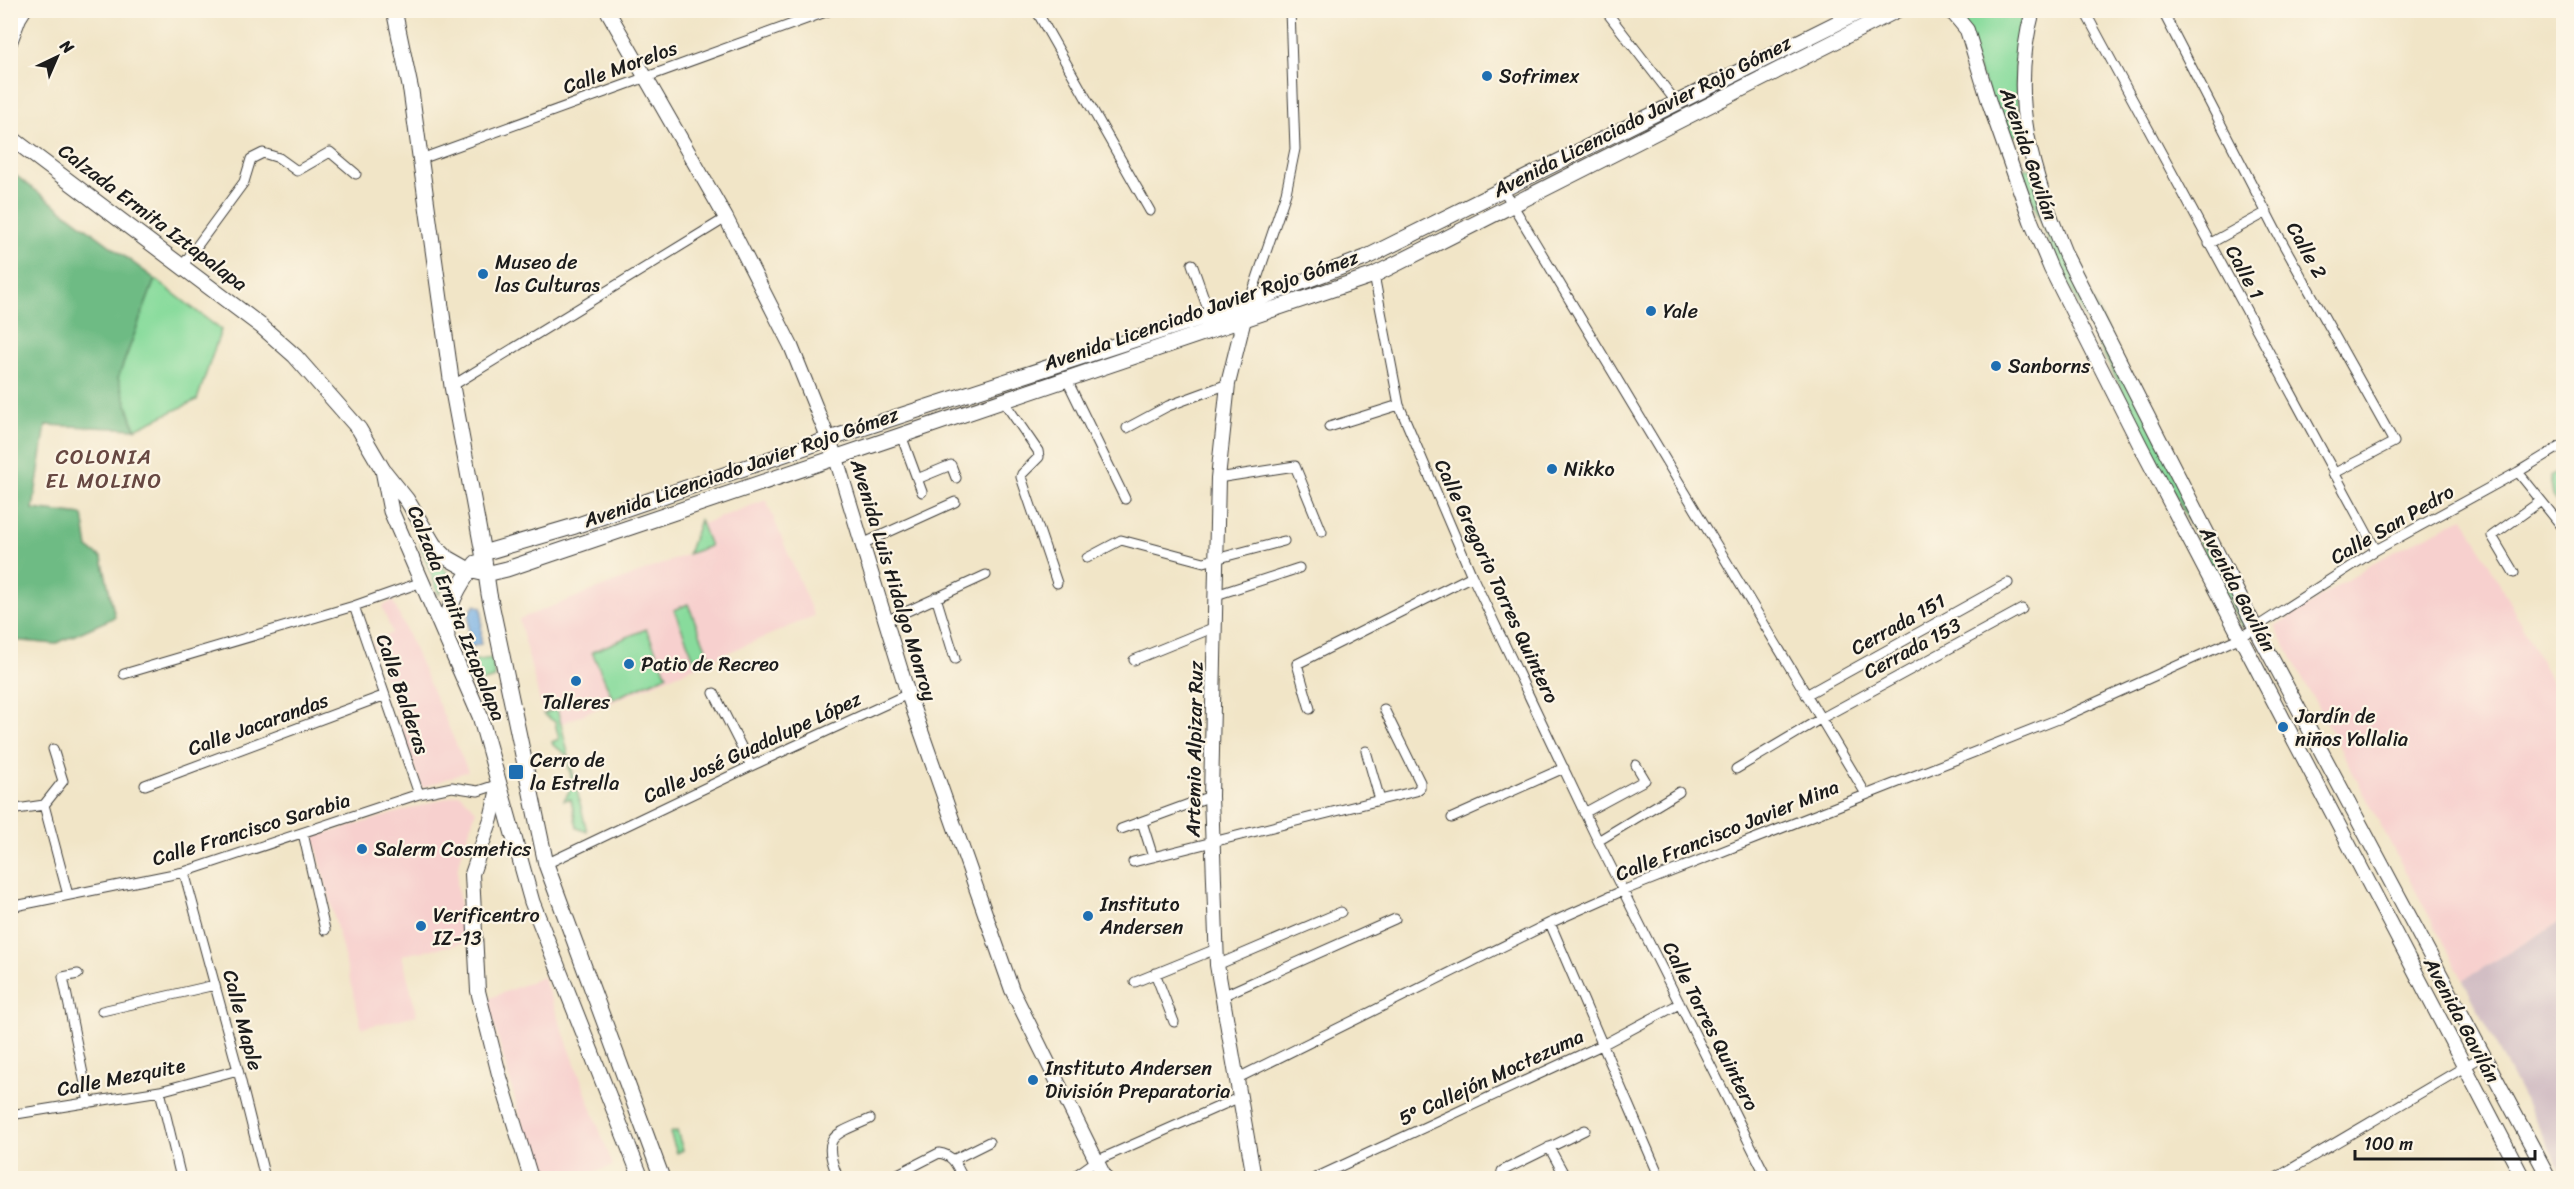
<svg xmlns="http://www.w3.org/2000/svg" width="2574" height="1189" font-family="Sriracha,sans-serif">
  <rect width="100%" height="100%" fill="#fcf5e5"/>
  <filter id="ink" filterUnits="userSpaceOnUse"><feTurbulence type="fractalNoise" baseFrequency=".0167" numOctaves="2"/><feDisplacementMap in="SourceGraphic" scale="12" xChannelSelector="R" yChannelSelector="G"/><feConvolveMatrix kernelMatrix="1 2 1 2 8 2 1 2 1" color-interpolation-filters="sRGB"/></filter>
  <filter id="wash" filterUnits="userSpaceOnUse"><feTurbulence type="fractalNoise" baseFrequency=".008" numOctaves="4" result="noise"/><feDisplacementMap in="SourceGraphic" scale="24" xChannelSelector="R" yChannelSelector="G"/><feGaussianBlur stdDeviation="1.35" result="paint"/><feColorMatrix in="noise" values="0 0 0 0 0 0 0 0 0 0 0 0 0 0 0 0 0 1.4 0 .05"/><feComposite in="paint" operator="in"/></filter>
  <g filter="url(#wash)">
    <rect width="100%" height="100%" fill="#f1e5c7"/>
    <path fill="#f7d0ce" d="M 766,500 L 814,616 L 561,724 L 557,709 L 543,714 L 519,619 L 688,554 L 700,520 L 702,524 Z
      M 2464,517 L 2563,703 L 2563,920 L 2463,980 L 2275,626 L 2378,560 Z
      M 393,601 L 468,771 L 422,788 L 372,642 L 392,633 L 382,606 Z
      M 460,794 L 476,810 L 458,866 L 457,884 L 464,943 L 402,955 L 417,1015 L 362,1028 L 314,837 Z
      M 543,977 L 613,1166 L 577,1178 L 537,1178 L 487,999 Z"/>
    <path fill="#d2bec4" d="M 2563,920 L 2563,1175 L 2463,980 Z"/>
    <path fill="#88db9c" stroke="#527c5c" stroke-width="1.5" d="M 1953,11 L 2027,11 C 2010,49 2017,93 2020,134 L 2014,136 L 2006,134 Z
      M 2025,167 L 2031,170 L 2247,624 L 2242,627 L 2060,268 L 2024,179 L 2022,172 Z
      M 155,279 L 221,330 L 197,400 L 135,429 L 118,378 Z
      M 2563,467 L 2563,509 L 2553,495 L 2550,476 Z
      M 700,520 L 710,546 L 688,554 Z
      M 420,544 L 449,574 L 439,595 Z
      M 688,604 L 710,658 L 696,664 L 674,610 Z
      M 646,629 L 667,675 L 613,699 L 592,652 Z
      M 492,658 L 495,678 L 480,682 L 472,661 Z
      M 557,709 L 561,724 L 587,832 L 577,828 L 571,799 L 564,800 L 573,785 L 566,754 L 553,745 L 552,742 L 559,739 L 555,722 L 543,714 Z
      M 677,1131 L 683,1150 L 677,1153 L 670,1133 Z"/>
    <path fill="#6ebb84" stroke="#456c50" stroke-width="1.5" d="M 11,172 L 155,279 L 118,378 L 135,429 L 46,425 L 33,509 L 83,515 L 88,548 L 102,558 L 115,617 L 55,644 L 12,640 L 11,646 Z"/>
    <path fill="#73aee4" stroke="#486580" stroke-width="1.5" d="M 475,605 L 481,607 L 482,610 L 481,644 L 468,648 L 469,613 Z"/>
  </g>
  <g filter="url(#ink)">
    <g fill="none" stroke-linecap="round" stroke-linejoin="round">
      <g stroke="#3c3a36" stroke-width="11">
        <path id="street" d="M 1036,10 L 1150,211
          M 1605,10 L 1677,103
          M 2084,10 L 2376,550
          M 2162,10 L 2276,231 L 2394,442 L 2333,474
          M 421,159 L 831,10
          M 1503,189 L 1866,794
          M 2209,244 L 2267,212
          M 1192,264 L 1210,315
          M 183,265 L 244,182 L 251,159 L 263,153 L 279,158 L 297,171 L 330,152 L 356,174
          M 1374,275 L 1399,405 L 1472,576 L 1598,841 L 1767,1178
          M 1249,302 L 1286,193 L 1295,149 L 1290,10
          M 1066,378 L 1125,499
          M 452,386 L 726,218
          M 1002,399 L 1038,451 L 1039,457 L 1022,474 L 1021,477 L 1057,583
          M 1329,427 L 1399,405
          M 1127,428 L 1168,406 L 1228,384
          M 901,435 L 922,492
          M 2518,472 L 2564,529
          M 1218,478 L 1295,466 L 1322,532
          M 917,479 L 951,465 L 956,478
          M 862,544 L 955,502
          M 1087,558 L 1121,540 L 1204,562 L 1284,541
          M 2514,573 L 2492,536 L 2541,501
          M 1216,595 L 1299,568
          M 936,597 L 955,659
          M 354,606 L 419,794
          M 886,621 L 986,575
          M 1134,660 L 1215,627
          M 124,674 L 354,606 L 422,582
          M 714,693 L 751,766
          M 1806,695 L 2008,583
          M 1310,709 L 1297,664 L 1472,576
          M 53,749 L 63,781 L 44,805 L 68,895
          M 1366,751 L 1380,800
          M 1736,769 L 1820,719 L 2022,609
          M 145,785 L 383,696
          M 10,810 L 44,805
          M 1584,813 L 1645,780 L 1636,765
          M 1452,818 L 1564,768
          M 1142,822 L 1153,857
          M 1121,829 L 1211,796
          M 303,833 L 325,930
          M 1598,841 L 1679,792
          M 1133,862 L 1416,791 L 1420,788 L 1420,782 L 1384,709
          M 546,864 L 751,766 L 908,694
          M 184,872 L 238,1070 L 265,1178
          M 10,907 L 184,872 L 419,794 L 452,787 L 478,791 L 499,784
          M 1550,923 L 1660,1178
          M 1217,965 L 1341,912
          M 1155,973 L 1174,1022
          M 78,974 L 63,977 L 89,1103
          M 1135,982 L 1216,949
          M 1222,996 L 1395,919
          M 102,1011 L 215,985
          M 1236,1079 L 1550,923 L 1622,891 L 2061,718 L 2241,637 L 2376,550 L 2518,472 L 2564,444
          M 160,1091 L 181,1178
          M 10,1115 L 160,1091 L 238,1070
          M 1549,1147 L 1566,1178
          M 953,1160 L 989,1142
          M 838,1178 C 821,1135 832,1136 870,1119
          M 890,1178 L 939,1153 C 954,1155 957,1167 963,1178
          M 1072,1178 L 1096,1161 L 1238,1098
          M 1315,1178 L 1604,1044 L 1679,1004
          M 1501,1178 L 1502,1171 L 1585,1130
          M 2276,1178 L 2483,1056"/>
      </g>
      <g stroke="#3c3a36" stroke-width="16">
        <path id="secondary" d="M 607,10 L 726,218 L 791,346 L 836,458 L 908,694 L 1012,990 L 1105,1178
          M 1945,10 L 1953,13 L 1967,30 L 1990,105 L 2031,221 L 2051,269 L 2140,445 L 2523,1178
          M 2033,10 C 2008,101 2032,172 2066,256 L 2256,629 L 2549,1178
          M 10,42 L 19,18 L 24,10
          M 1246,311 L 1228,384 L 1218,478 L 1211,796 L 1217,965 L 1254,1178
          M 499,784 L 491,819 L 472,874 L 478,991 L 499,1074 L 531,1178"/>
      </g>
      <g stroke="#3c3a36" stroke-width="17">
        <path id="primary" d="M 394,10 L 411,91 L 452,386 L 483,553 L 489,594 L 546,864 L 662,1178
          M 1951,10 L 1953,13
          M 10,137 L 261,326 L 295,356 L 359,429 L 383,470 L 391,511 L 480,716 L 532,902 L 641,1178
          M 383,470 L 407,500 L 434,545 L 446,557 L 469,570 L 486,574 L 507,569 L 1374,275 L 1897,10
          M 483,553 L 575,526 L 829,439 L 1249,302 L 1365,258 L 1863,10
          M 447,636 C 444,609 460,583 476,563"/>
      </g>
      <use href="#street" stroke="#fff" stroke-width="9"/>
      <use href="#secondary" stroke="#fff" stroke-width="14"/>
      <use href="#primary" stroke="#fff" stroke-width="15"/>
    </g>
  </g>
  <g fill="#1f6fb2" stroke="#fcf5e5" stroke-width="2">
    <circle cx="1487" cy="76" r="6"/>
    <circle cx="483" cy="274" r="6"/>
    <circle cx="1651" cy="311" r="6"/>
    <circle cx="1996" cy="366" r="6"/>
    <circle cx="1552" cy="469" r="6"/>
    <circle cx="629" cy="664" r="6"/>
    <circle cx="576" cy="681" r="6"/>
    <circle cx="2283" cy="727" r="6"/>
    <rect x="508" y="764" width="16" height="16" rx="3"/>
    <circle cx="362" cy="849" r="6"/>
    <circle cx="1088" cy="916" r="6"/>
    <circle cx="421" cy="926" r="6"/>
    <circle cx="1033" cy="1080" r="6"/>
  </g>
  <g text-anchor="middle" stroke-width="4.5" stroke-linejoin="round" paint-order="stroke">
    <g font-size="20" fill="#1c1c1c" stroke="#fcf5e5">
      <text transform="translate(620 67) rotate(-20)" y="7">Calle Morelos</text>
      <text transform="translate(1642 116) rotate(-27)" y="7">Avenida Licenciado Javier Rojo Gómez</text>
      <text transform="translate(2029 154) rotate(71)" y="7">Avenida Gavilán</text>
      <text transform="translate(153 217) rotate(37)" y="7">Calzada Ermita Iztapalapa</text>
      <text transform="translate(2307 250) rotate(61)" y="7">Calle 2</text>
      <text transform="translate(2245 272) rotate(62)" y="7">Calle 1</text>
      <text transform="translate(1201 310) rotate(-19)" y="7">Avenida Licenciado Javier Rojo Gómez</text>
      <text transform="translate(741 467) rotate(-19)" y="7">Avenida Licenciado Javier Rojo Gómez</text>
      <text transform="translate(2392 524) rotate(-30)" y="7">Calle San Pedro</text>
      <text transform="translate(894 580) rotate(73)" y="7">Avenida Luis Hidalgo Monroy</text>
      <text transform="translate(1497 581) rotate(65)" y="7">Calle Gregorio Torres Quintero</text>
      <text transform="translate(2238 589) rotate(62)" y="7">Avenida Gavilán</text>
      <text transform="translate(457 613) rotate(68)" y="7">Calzada Ermita Iztapalapa</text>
      <text transform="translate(1898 624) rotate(-29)" y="7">Cerrada 151</text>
      <text transform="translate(1912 648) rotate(-28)" y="7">Cerrada 153</text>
      <text transform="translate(403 694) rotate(71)" y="7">Calle Balderas</text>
      <text transform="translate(258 724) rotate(-20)" y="7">Calle Jacarandas</text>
      <text transform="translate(752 747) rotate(-25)" y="7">Calle José Guadalupe López</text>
      <text transform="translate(1194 749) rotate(-89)" y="7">Artemio Alpizar Ruz</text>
      <text transform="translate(251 829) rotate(-17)" y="7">Calle Francisco Sarabia</text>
      <text transform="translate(1727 830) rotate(-22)" y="7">Calle Francisco Javier Mina</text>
      <text transform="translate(243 1020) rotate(75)" y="7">Calle Maple</text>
      <text transform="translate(2462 1020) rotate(62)" y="7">Avenida Gavilán</text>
      <text transform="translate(1711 1026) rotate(63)" y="7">Calle Torres Quintero</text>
      <text transform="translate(121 1077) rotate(-11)" y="7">Calle Mezquite</text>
      <text transform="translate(1491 1077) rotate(-25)" y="7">5º Callejón Moctezuma</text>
    </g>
    <g font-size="20" fill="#1c1c1c" stroke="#fcf5e5" text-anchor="start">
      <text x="1499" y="83">Sofrimex</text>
      <text x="495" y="269">Museo de<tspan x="495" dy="23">las Culturas</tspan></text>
      <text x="1663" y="318">Yale</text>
      <text x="2008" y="373">Sanborns</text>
      <text x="1564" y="476">Nikko</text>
      <text x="641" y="671">Patio de Recreo</text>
      <text x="576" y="709" text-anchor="middle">Talleres</text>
      <text x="2295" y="723">Jardín de<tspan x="2295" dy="23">niños Yollalia</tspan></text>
      <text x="530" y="767">Cerro de<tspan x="530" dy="23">la Estrella</tspan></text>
      <text x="374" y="856">Salerm Cosmetics</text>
      <text x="1100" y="911">Instituto<tspan x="1100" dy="23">Andersen</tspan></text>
      <text x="433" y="922">Verificentro<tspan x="433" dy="23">IZ-13</tspan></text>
      <text x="1045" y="1075">Instituto Andersen<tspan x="1045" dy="23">División Preparatoria</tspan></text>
    </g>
    <g font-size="21" letter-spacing="1.5" fill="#674842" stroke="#fcf5e5">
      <text x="104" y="464">COLONIA<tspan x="104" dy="24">EL MOLINO</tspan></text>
    </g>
  </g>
  <rect width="2574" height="1189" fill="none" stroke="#fcf5e5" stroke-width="36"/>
  <g transform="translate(57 57) rotate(44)" stroke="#fcf5e5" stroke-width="4.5" paint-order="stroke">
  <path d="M0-4.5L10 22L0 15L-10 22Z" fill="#1c1c1c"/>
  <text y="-9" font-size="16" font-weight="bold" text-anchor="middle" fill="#1c1c1c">N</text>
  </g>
  <path d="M2355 1150v9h180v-9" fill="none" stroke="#1c1c1c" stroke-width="3"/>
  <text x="2364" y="1150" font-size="18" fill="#1c1c1c" stroke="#fcf5e5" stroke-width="4.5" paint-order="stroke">100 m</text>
</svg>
